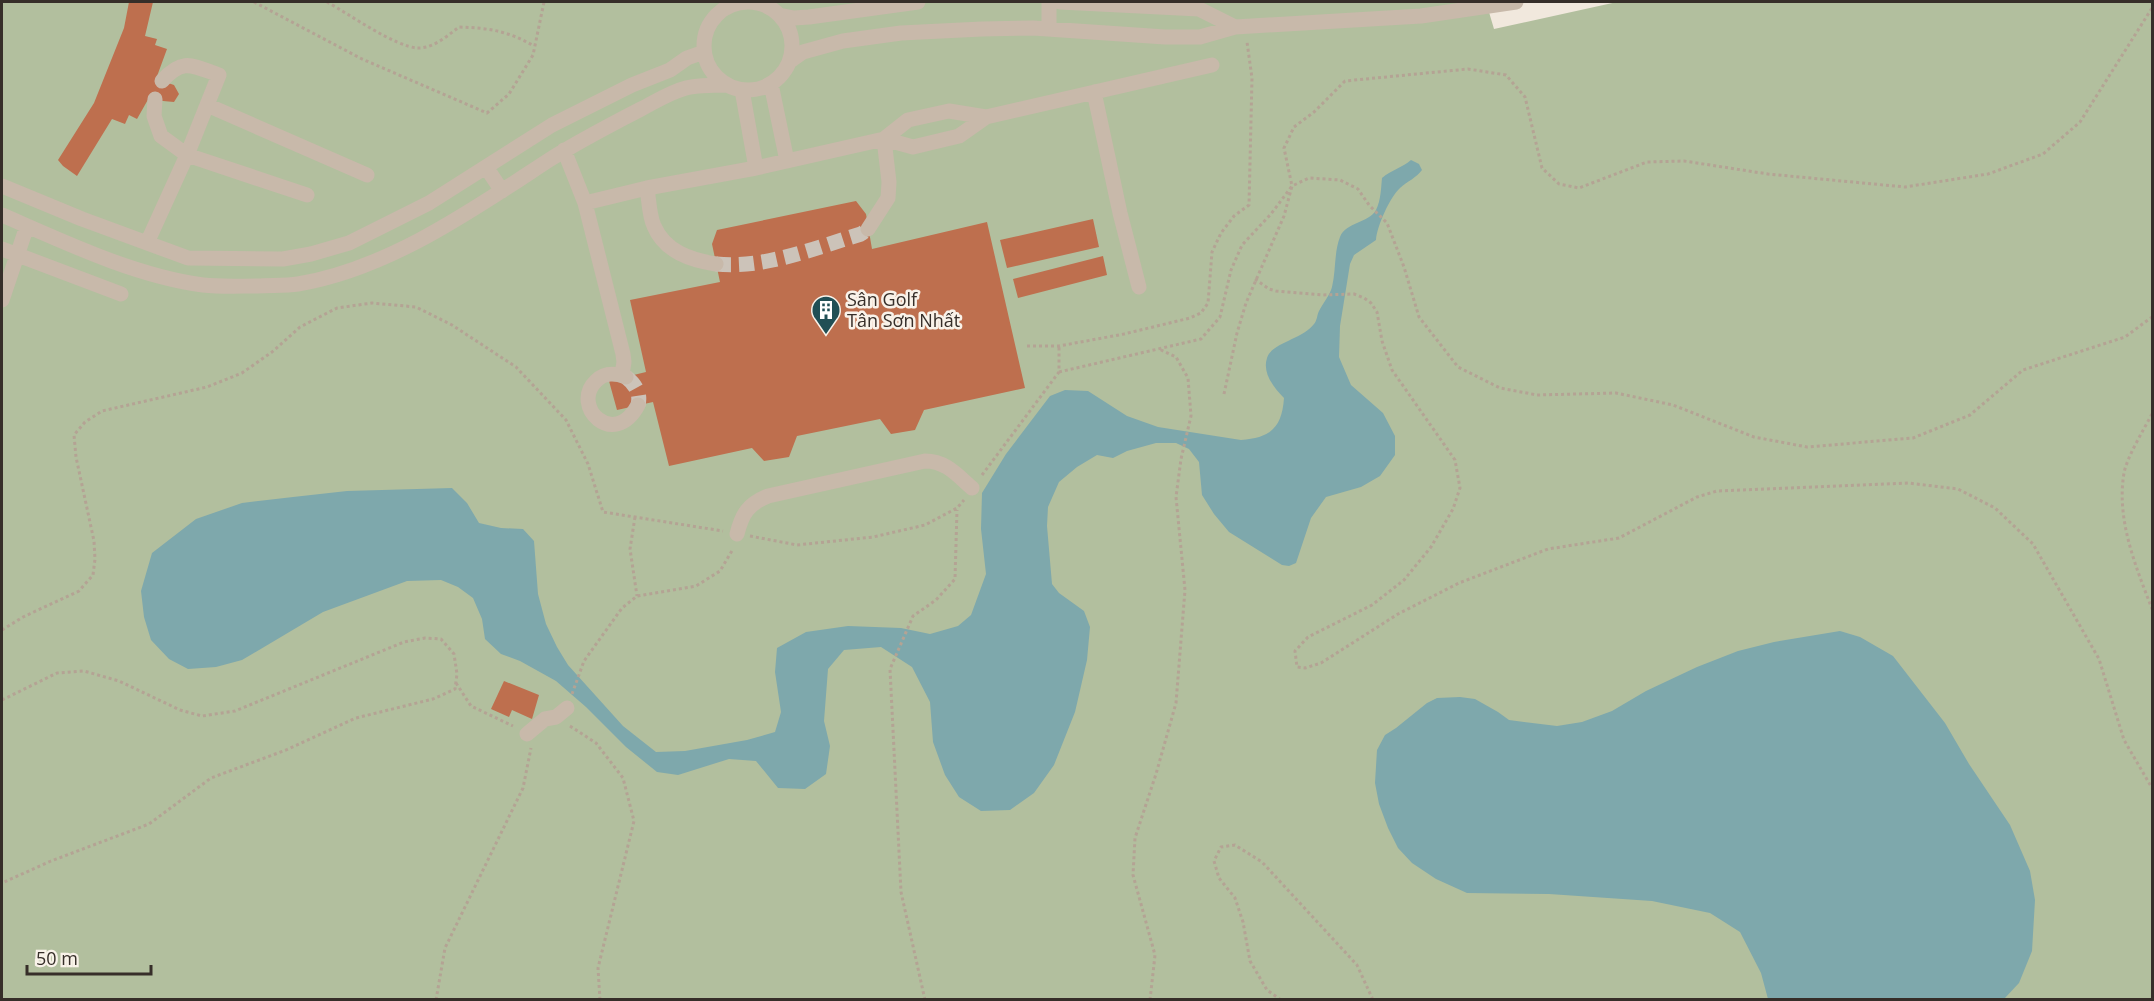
<svg xmlns="http://www.w3.org/2000/svg" width="2154" height="1001" font-family="'Open Sans',sans-serif">
  <rect width="100%" height="100%" fill="#f1e8dd"/>
  <path fill="#b2bf9e" d="M 2,2 L 1486,2 L 1494,29 L 1617,2 L 2152,2 L 2152,999 L 2,1000 Z"/>
  <path fill="#7ea8ac" d="M 1411,160 L 1419,164 L 1422,170 C 1416,178 1408,181 1400,188 C 1390,197 1377,226 1376,240 L 1354,255 L 1350,264 L 1340,326 L 1339,357 L 1351,385 L 1383,413 L 1395,436 L 1395,455 L 1380,476 L 1361,487 L 1326,497 L 1311,518 L 1296,563 L 1289,566 L 1282,565 L 1229,532 L 1214,514 L 1202,495 L 1199,462 L 1189,449 L 1176,443 L 1156,443 L 1127,451 L 1113,458 L 1097,455 L 1077,467 L 1059,482 L 1048,507 L 1047,526 L 1052,584 L 1059,593 L 1084,611 L 1090,627 L 1087,660 L 1075,712 L 1054,765 L 1034,793 L 1010,810 L 981,811 L 959,797 L 945,775 L 933,742 L 930,702 L 912,667 L 881,647 L 844,650 L 828,669 L 824,721 L 830,746 L 826,774 L 805,789 L 778,788 L 756,761 L 729,759 L 678,775 L 657,772 L 626,747 L 586,707 L 556,681 L 520,661 L 501,654 L 485,639 L 482,619 L 473,598 L 458,587 L 441,580 L 407,581 L 323,612 L 242,660 L 216,667 L 188,669 L 169,659 L 151,640 L 144,617 L 141,591 L 152,553 L 196,519 L 242,503 L 293,497 L 347,491 L 452,488 L 467,503 L 479,523 L 501,528 L 523,529 L 534,541 L 538,594 L 546,624 L 557,647 L 568,665 L 623,726 L 656,752 L 685,751 L 747,740 L 775,732 L 781,712 L 775,672 L 777,648 L 806,632 L 848,626 L 901,628 L 930,634 L 958,626 L 971,615 L 986,574 L 981,529 L 982,493 L 1006,454 L 1050,396 L 1065,390 L 1088,391 L 1127,416 L 1158,427 L 1241,440 C 1270,438 1282,428 1284,398 C 1274,388 1262,373 1267,358 C 1271,343 1303,339 1314,324 C 1317,321 1317,315 1319,311 C 1323,303 1330,295 1332,287 C 1336,271 1334,252 1340,237 C 1346,222 1369,223 1376,210 C 1381,200 1381,188 1382,178 C 1391,170 1402,168 1411,160 Z
    M 1840,631 L 1860,637 L 1893,656 L 1945,723 L 1969,764 L 2010,825 L 2030,871 L 2035,900 L 2032,951 L 2019,983 L 2004,999 L 1768,999 L 1761,973 L 1740,932 L 1710,913 L 1652,901 L 1549,894 L 1467,893 L 1436,879 L 1412,863 L 1398,848 L 1388,828 L 1379,804 L 1375,783 L 1377,750 L 1385,735 L 1396,728 L 1427,703 L 1437,698 L 1460,697 L 1475,699 L 1498,712 L 1509,720 L 1557,726 L 1582,722 L 1612,711 L 1646,691 L 1697,667 L 1738,651 L 1774,642 Z"/>
  <path fill="#be6f4e" d="M 129,2 L 153,2 L 145,36 L 157,39 L 155,45 L 167,49 L 156,79 L 174,85 L 179,94 L 174,102 L 163,101 L 150,96 L 137,119 L 129,115 L 125,124 L 112,119 L 77,176 L 63,166 L 58,160 L 94,103 L 124,28 Z
    M 856,201 L 866,214 L 872,249 L 987,222 L 1025,388 L 924,410 L 915,430 L 891,434 L 880,419 L 797,436 L 789,457 L 764,461 L 752,448 L 669,466 L 653,402 L 617,410 L 609,381 L 646,372 L 630,300 L 720,282 L 712,244 L 717,230 Z
    M 1093,219 L 1099,247 L 1007,268 L 1000,240 Z
    M 1103,256 L 1107,275 L 1018,298 L 1013,279 Z
    M 504,681 L 539,695 L 532,719 L 512,710 L 509,717 L 491,709 Z"/>
  <g fill="none" stroke-linecap="round" stroke-linejoin="round">
    <path stroke="#ccc3b9" stroke-width="15" stroke-dasharray="15 8" stroke-linecap="butt" d="M 716,264 C 764,269 815,248 861,234 L 868,229
      M 626,377 C 635,384 641,393 638,405"/>
    <path stroke="#b4a394" stroke-width="3" stroke-dasharray="3 3" stroke-linecap="butt" d="M 254,2 L 362,59 L 487,113 L 509,94 L 533,55 L 544,2
      M 327,2 C 349,14 395,47 418,48 C 434,48 447,36 459,27 C 489,28 508,31 534,46
      M 1255,279 L 1269,289 L 1276,291 L 1322,295 L 1354,294 L 1364,298 L 1371,303 L 1377,312 L 1382,341 L 1392,370 L 1455,460 L 1460,488 L 1453,509 L 1431,547 L 1404,580 L 1372,605 L 1308,637 L 1295,651 L 1297,667 L 1305,668 L 1321,663 L 1398,614 L 1459,583 L 1548,549 L 1619,538 L 1697,497 L 1717,491 L 1908,483 L 1958,489 L 1995,508 L 2033,544 L 2099,659 L 2124,740 L 2152,788
      M 1027,346 L 1059,346 L 1124,334 L 1190,318 L 1201,313 L 1208,303 L 1212,252 L 1221,233 L 1234,216 L 1249,205 L 1252,78 L 1247,42
      M 1059,372 L 1201,339 L 1220,317 L 1231,270 L 1242,245 L 1271,214 L 1292,186 L 1284,148 L 1294,127 L 1314,112 L 1345,81 L 1468,69 L 1506,75 L 1525,97 L 1542,168 L 1559,184 L 1579,188 L 1647,162 L 1684,161 L 1768,174 L 1905,187 L 1988,174 L 2043,154 L 2080,122 L 2152,8
      M 1224,394 L 1237,333 L 1246,303 L 1284,216 L 1292,186 L 1309,178 L 1340,180 L 1358,189 L 1369,205 L 1387,223 L 1404,267 L 1419,317 L 1458,367 L 1500,388 L 1537,395 L 1616,393 L 1673,405 L 1754,437 L 1807,447 L 1913,438 L 1970,415 L 2023,370 L 2125,337 L 2152,317
      M 2152,414 C 2144,429 2127,457 2124,473 C 2116,520 2136,567 2152,609
      M 982,475 L 1059,372 L 1059,346
      M 635,517 L 630,549 L 637,596
      M 750,536 L 797,545 L 873,537 L 925,525 L 957,508 L 964,500
      M 2,630 L 23,617 L 79,591 L 93,575 L 95,559 L 94,541 L 76,457 L 74,435 L 85,422 L 102,411 L 207,387 L 242,373 L 272,352 L 300,327 L 337,308 L 372,303 L 416,307 L 452,325 L 516,367 L 566,420 L 588,464 L 603,512 L 723,531
      M 456,683 L 471,706 L 513,726
      M 572,694 L 584,661 L 622,608 L 637,596 L 696,586 L 720,571 L 733,549
      M 2,700 L 57,673 L 84,671 L 119,681 L 180,710 L 202,716 L 235,711 L 404,642 L 425,638 L 441,639 L 454,654 L 457,674 L 455,689 L 433,699 L 356,718 L 286,750 L 211,778 L 149,824 L 51,861 L 2,883
      M 570,726 L 596,743 L 623,778 L 634,821 L 598,968 L 600,1000
      M 436,1000 L 445,948 L 523,788 L 531,748
      M 925,1000 L 901,892 L 890,669 L 913,616 L 936,600 L 955,579 L 957,510
      M 1150,1000 L 1155,955 L 1133,875 L 1135,838 L 1156,774 L 1176,703 L 1185,590 L 1176,497 L 1181,459 L 1191,416 L 1188,378 L 1176,357 L 1159,349
      M 1281,1000 L 1267,990 L 1250,961 L 1243,922 L 1235,898 L 1219,878 L 1214,861 L 1221,847 L 1235,845 L 1262,862 L 1357,965 L 1373,1000"/>
    <path stroke="#c8b9aa" stroke-width="15" d="M 1049,2 L 1049,29
      M 1060,2 L 1199,9 L 1235,27
      M704 46a44 44 0 1 1 88 0a44 44 0 1 1-88 0Z
      M 779,15 L 794,18 L 809,17 L 918,2
      M 789,62 L 803,52 L 843,41 L 901,33 L 982,29 L 1033,28 L 1165,37 L 1200,37 L 1235,27 L 1421,16 L 1516,2
      M 771,84 L 787,161
      M 742,90 L 756,168
      M 1094,92 L 1120,213 L 1139,287
      M 155,99 L 154,116 L 161,136 L 187,155 L 307,195
      M 207,105 L 367,175
      M 884,139 L 913,147 L 959,136 L 986,117
      M 564,150 L 585,203 L 623,354 L 624,362 L 622,375
      M 486,167 L 502,191
      M 2,186 L 82,219 L 188,258 L 283,259 L 311,254 L 349,243 L 429,203 L 552,125 L 632,85 L 670,70 L 687,58 L 704,52
      M 647,188 C 649,200 649,215 654,226 C 665,252 691,260 716,264
      M 585,203 L 647,188 L 756,168 L 884,139 L 908,120 L 949,111 L 986,117 L 1212,65
      M 2,215 C 64,242 135,276 203,285 C 221,287 239,286 257,286 C 271,285 285,286 298,284 C 389,269 474,209 549,160 C 579,141 610,125 641,109 C 655,102 670,92 686,88 C 699,85 713,85 727,85
      M 868,229 L 888,198 L 889,182 L 884,139
      M 147,243 L 187,155 L 219,75 C 193,66 183,57 162,81
      M 2,249 L 121,294
      M 2,300 L 27,226
      M 626,377 C 615,373 605,372 596,381 C 570,406 614,450 638,405
      M 737,534 C 742,514 748,504 768,496 L 925,461 C 946,461 957,475 972,488
      M 527,734 L 545,719 L 556,717 L 567,708"/>
  </g>
  <defs>
    <g id="building-pin" transform="scale(1.5)"><path d="M0 17L-7.5 6A9.5 9.5 0 1 1 7.5 6Z" fill="#214f55" stroke="#f9f2e9"/><path d="M-4-6H4V6H1V3H-1V6H-4ZM-2.5-4.3h1.7v1.8h-1.7ZM.8-4.3h1.7v1.8H.8ZM-2.5-1h1.7V.8h-1.7ZM.8-1h1.7V.8H.8Z" fill="#fff"/></g>
  </defs>
  <g fill-rule="evenodd">
    <use href="#building-pin" x="826" y="310"/>
  </g>
  <g text-anchor="middle" stroke-width="5" stroke-linejoin="round" paint-order="stroke">
    <g font-size="18" fill="#362e29" stroke="#f9f2e9" text-anchor="start">
      <text x="847" y="306">Sân Golf<tspan x="847" dy="21">Tân Sơn Nhất</tspan></text>
    </g>
  </g>
  <rect width="2154" height="1001" fill="none" stroke="#362e29" stroke-width="6"/>
  <path d="M27 965v9h124v-9" fill="none" stroke="#362e29" stroke-width="3"/>
  <text x="36" y="965" font-size="18" fill="#362e29" stroke="#f9f2e9" stroke-width="4.5" paint-order="stroke">50 m</text>
</svg>
